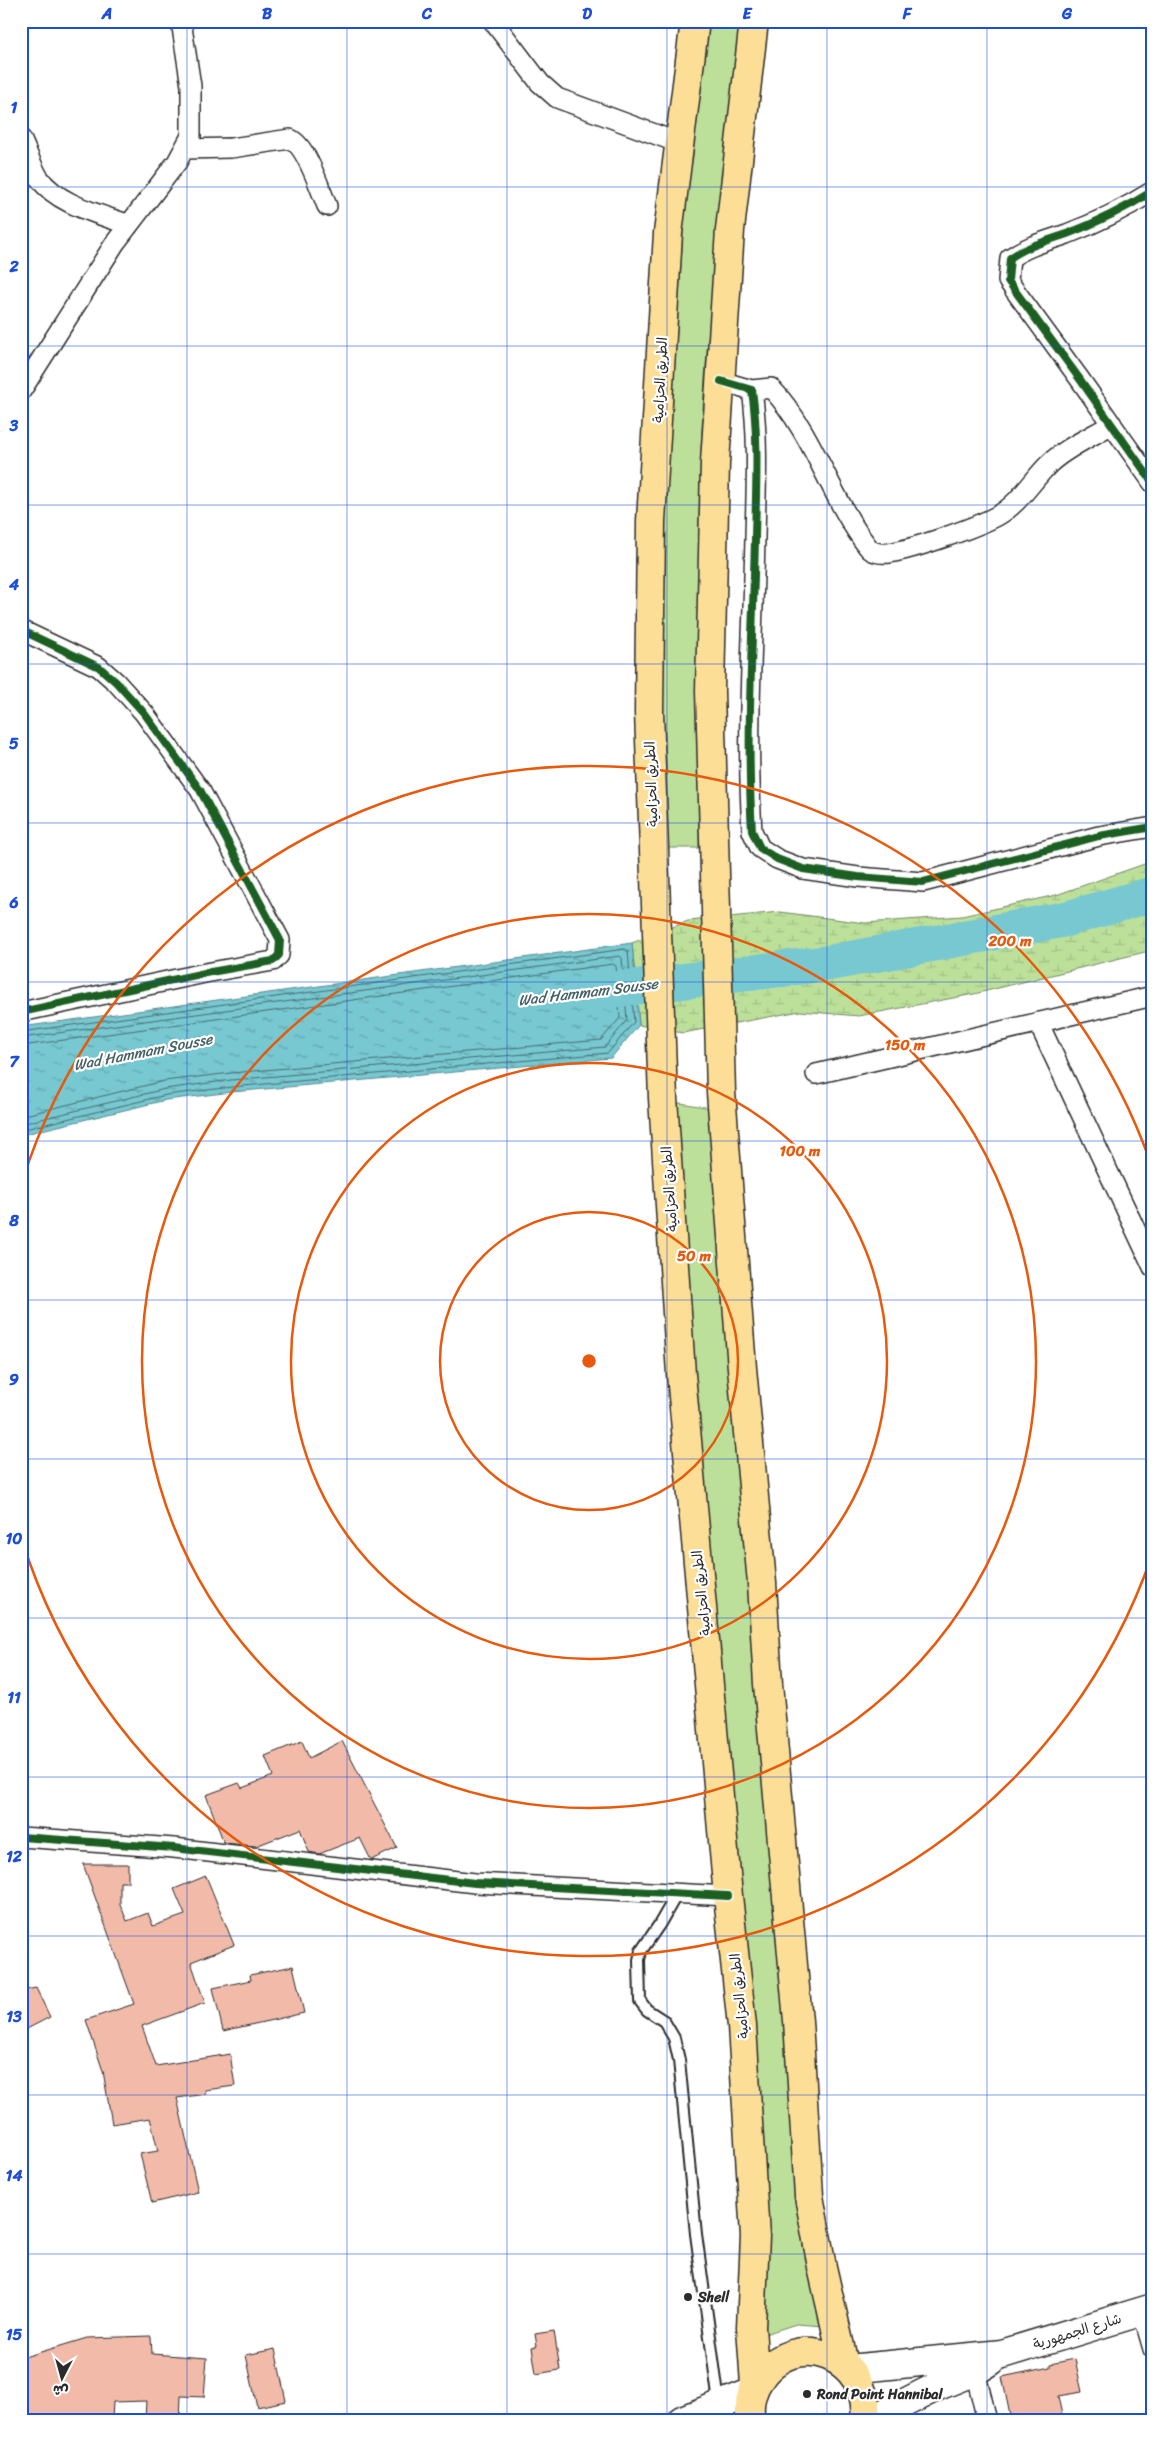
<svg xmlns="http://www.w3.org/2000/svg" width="1174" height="2441" font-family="Sriracha,'Playpen Sans Arabic',sans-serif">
  <defs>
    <pattern id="wetland-marsh" width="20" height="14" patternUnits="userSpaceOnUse" patternTransform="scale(1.25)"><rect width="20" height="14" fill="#bce09a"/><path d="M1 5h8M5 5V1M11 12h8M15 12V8" fill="none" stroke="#a2c085"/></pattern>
    <pattern id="water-ripples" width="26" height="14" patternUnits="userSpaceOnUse" patternTransform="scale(1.25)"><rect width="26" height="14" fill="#77c8d1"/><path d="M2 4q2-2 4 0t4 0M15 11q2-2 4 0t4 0" fill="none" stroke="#62a3aa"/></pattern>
  </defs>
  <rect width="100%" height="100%" fill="#fff"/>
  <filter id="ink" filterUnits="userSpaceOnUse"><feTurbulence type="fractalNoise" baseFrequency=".02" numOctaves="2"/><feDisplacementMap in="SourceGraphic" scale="10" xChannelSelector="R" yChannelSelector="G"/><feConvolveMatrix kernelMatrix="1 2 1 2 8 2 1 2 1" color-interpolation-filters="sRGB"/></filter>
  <g filter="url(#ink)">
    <path fill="#bce09a" stroke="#748662" d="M 705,21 L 744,21 C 730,140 714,258 705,377 C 694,533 700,691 699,848 L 663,848 L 661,684 L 664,538 L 684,216 Z
      M 674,1102 L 711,1108 L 825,2326 L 796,2324 L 762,2335 L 736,1863 L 716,1605 L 684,1263 Z"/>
    <path fill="url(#wetland-marsh)" stroke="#748662" d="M 1153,861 L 1153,950 L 974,994 L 859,1016 L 800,1011 L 683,1033 L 639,1025 L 632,943 L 688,921 L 780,912 L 865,923 L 962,916 L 1056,895 Z"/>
    <path fill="url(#water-ripples)" stroke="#59898f" d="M 632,943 L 639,1025 L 611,1058 L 232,1092 L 166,1100 L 21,1135 L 21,1027 Z"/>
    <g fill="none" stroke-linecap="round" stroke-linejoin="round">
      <path stroke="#496a6d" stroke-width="1" d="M 21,1032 L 625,949 L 628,951 L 634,1022 L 608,1053 L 232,1087 L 166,1095 L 21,1130
        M 21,1038 L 620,956 L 622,958 L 627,1020 L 605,1047 L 231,1080 L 165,1089 L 21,1124
        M 21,1046 L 613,964 L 616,966 L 620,1018 L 601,1040 L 231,1073 L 164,1081 L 21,1116"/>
      <path stroke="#77c8d1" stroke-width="36" d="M 586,993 L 829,963 L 1066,919 L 1153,894"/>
    </g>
    <path fill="#f2baa9" stroke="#2b2b2b" d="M 302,1741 L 309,1758 L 342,1741 L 397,1848 L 371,1860 L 360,1838 L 319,1854 L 309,1852 L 300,1829 L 256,1846 L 224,1843 L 206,1795 L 239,1783 L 242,1788 L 273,1776 L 265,1756 Z
      M 83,1864 L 128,1864 L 128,1882 L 120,1882 L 120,1904 L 127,1921 L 148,1913 L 153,1926 L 185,1915 L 174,1889 L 206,1876 L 234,1945 L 191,1962 L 205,2003 L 142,2026 L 156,2066 L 230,2054 L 235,2086 L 205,2090 L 206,2094 L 177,2098 L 198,2192 L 152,2203 L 140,2154 L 158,2151 L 150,2118 L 112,2124 L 103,2071 L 86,2020 L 134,2004 Z
      M 293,1966 L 304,2013 L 223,2031 L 213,1988 L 251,1980 L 250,1975 Z
      M 36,1988 L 50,2017 L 21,2032 L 21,1991 Z
      M 554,2331 L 560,2370 L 536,2374 L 532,2347 L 537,2346 L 535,2334 Z
      M 151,2336 L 152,2354 L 207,2358 L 204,2397 L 181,2396 L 180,2420 L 145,2420 L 146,2401 L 113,2402 L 112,2420 L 21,2420 L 21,2358 L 87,2338 Z
      M 275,2349 L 286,2401 L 257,2407 L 246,2355 Z
      M 1075,2359 L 1082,2392 L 1058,2396 L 1063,2420 L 1011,2420 L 1002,2377 L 1050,2367 L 1050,2364 Z"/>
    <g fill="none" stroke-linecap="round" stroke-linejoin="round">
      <g stroke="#2b2b2b" stroke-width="14">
        <path id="service" d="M 678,1892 L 659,1925 L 641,1951 L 639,1960 L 640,2001 L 647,2010 L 664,2021 L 674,2038 L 679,2060 L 696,2234 L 719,2403"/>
      </g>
      <g stroke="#2b2b2b" stroke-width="22">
        <path id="minor" d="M 493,21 L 540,83 L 557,98 L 679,143
          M 21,139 C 26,149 34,171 39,178 C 58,205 100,214 129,225
          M 184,149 L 231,148 L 290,139 C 306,145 320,189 327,206
          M 1153,191 C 1126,208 1096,223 1067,234 C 1047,241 1027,246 1010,258 L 1008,281 L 1079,378 L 1153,483
          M 721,381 L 752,390 C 759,440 756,488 755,538 C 753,636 746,733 752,831 L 760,848 L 777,859 L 803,869 L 858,877 L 923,882 L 1099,836 L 1153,827
          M 752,390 L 771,388 C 814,433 830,498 868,547 C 872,553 882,554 889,553 C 914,549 974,528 997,516 C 1019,504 1031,482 1048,465 C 1063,449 1093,436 1112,424
          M 21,391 L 115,243 L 177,162 L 191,136 L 191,86 L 181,21
          M 21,630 L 99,667 L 116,682 L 144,713 L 200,790 L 280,940 L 279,955 L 273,961 L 205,973 L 21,1012
          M 1038,1022 L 1153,1267
          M 816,1074 L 1153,996
          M 21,1837 L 174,1848 L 475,1883 L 728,1896
          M 1142,2311 L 1153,2349
          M 975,2371 L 987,2420"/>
      </g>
      <g stroke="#2b2b2b" stroke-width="31">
        <path id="secondary" d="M 849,2369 L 1002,2354 L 1153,2308
          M 682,2420 L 753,2392
          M 871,2420 L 938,2386 L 975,2371 L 991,2361"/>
      </g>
      <g stroke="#2b2b2b" stroke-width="31">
        <path id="trunk" d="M 695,21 L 668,233 L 651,521 L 649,712 L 663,1098 L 681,1374 L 728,1896 L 742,2026 L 755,2236 L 751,2327 L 755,2385
          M 754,21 L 730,230 L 715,463 L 710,691 L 721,1092 L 742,1368 L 762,1583 L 768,1684 L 798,2021 L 809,2196 L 822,2267 L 844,2364
          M 751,2420 C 748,2406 751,2392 759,2380 C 794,2325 872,2357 865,2420"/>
      </g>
      <use href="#service" stroke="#fff" stroke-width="10"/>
      <use href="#minor" stroke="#fff" stroke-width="19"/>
      <use href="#secondary" stroke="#fff" stroke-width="28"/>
      <use href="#trunk" stroke="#fcde96" stroke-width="28"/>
      <g stroke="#fff" stroke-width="11">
        <path id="cycleway" d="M 1153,191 C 1126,208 1096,223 1067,234 C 1047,241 1027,246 1010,258 L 1008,281 L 1079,378 L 1153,483
          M 721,381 L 752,390 C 759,440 756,488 755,538 C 753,636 746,733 752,831 L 760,848 L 777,859 L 803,869 L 858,877 L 923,882 L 1099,836 L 1153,827
          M 21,630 L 99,667 L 116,682 L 144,713 L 200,790 L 280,940 L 279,955 L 273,961 L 205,973 L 21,1012
          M 21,1837 L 174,1848 L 475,1883 L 728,1896"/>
      </g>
      <use href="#cycleway" stroke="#1b5e20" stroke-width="8"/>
    </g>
  </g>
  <path fill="none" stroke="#1d4ed8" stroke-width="1" stroke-opacity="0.55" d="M 187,21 L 187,2420M 347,21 L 347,2420M 507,21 L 507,2420M 667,21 L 667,2420M 827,21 L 827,2420M 987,21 L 987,2420M 21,187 L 1153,187M 21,346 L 1153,346M 21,505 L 1153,505M 21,664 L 1153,664M 21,823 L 1153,823M 21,982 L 1153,982M 21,1141 L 1153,1141M 21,1300 L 1153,1300M 21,1459 L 1153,1459M 21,1618 L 1153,1618M 21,1777 L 1153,1777M 21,1936 L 1153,1936M 21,2095 L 1153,2095M 21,2254 L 1153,2254"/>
  <g fill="none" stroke="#e8590c" stroke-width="2.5">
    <circle cx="589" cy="1361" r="149"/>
    <circle cx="589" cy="1361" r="298"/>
    <circle cx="589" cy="1361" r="447"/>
    <path d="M1152 1555A595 595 0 0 1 22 1540M22 1182A595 595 0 0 1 1152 1167"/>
  </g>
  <g fill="#2b2b2b" stroke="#fff" stroke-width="2">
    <circle cx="688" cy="2297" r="5"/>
    <circle cx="807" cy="2394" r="5"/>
  </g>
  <g text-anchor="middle" stroke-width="4.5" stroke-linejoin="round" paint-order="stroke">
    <g font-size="14" fill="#2b2b2b" stroke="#fff">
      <text transform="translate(660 380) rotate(-87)" y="5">الطريق الحزامية</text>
      <text transform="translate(651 784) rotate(-92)" y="5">الطريق الحزامية</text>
      <text transform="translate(669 1189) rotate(-94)" y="5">الطريق الحزامية</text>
      <text transform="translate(701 1593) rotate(-96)" y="5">الطريق الحزامية</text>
      <text transform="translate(739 1996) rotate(-96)" y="5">الطريق الحزامية</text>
      <text transform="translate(1077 2331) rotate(-17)" y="5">شارع الجمهورية</text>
    </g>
    <g font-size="14" font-weight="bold" fill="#2b2b2b" stroke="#fff" text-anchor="start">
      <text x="698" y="2302">Shell</text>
      <text x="817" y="2399">Rond Point Hannibal</text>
    </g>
    <g font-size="15" font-style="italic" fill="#466265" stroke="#fff">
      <text transform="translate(588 992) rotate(-7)" y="5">Wad Hammam Sousse</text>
      <text transform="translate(143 1052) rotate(-11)" y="5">Wad Hammam Sousse</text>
    </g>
  </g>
  <circle cx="589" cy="1361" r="8" fill="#e8590c" stroke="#fff" stroke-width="2.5"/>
  <g font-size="15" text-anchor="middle" font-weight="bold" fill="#e8590c" stroke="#fff" stroke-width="4.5" stroke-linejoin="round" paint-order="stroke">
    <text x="1010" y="946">200 m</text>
    <text x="905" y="1050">150 m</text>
    <text x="800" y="1156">100 m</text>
    <text x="694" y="1261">50 m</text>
  </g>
  <rect width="1174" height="2441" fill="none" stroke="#fff" stroke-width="55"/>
  <g transform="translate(62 2378) rotate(186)" stroke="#ffffff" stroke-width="4" paint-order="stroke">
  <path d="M0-4L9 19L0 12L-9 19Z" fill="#2b2b2b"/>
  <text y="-8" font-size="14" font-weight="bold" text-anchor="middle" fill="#2b2b2b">ش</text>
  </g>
  <rect x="28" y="28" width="1118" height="2386" fill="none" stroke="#1d4ed8" stroke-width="2"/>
  <g font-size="16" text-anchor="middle" font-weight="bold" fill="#1d4ed8">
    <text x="107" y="19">A</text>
    <text x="267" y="19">B</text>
    <text x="427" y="19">C</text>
    <text x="587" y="19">D</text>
    <text x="747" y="19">E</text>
    <text x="907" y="19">F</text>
    <text x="1067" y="19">G</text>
    <text x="14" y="113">1</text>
    <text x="14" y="272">2</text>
    <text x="14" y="431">3</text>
    <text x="14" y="590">4</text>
    <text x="14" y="749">5</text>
    <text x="14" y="908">6</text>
    <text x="14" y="1067">7</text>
    <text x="14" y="1226">8</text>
    <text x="14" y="1385">9</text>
    <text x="14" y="1544">10</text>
    <text x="14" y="1703">11</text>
    <text x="14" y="1862">12</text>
    <text x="14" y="2022">13</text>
    <text x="14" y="2181">14</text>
    <text x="14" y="2340">15</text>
  </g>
</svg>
